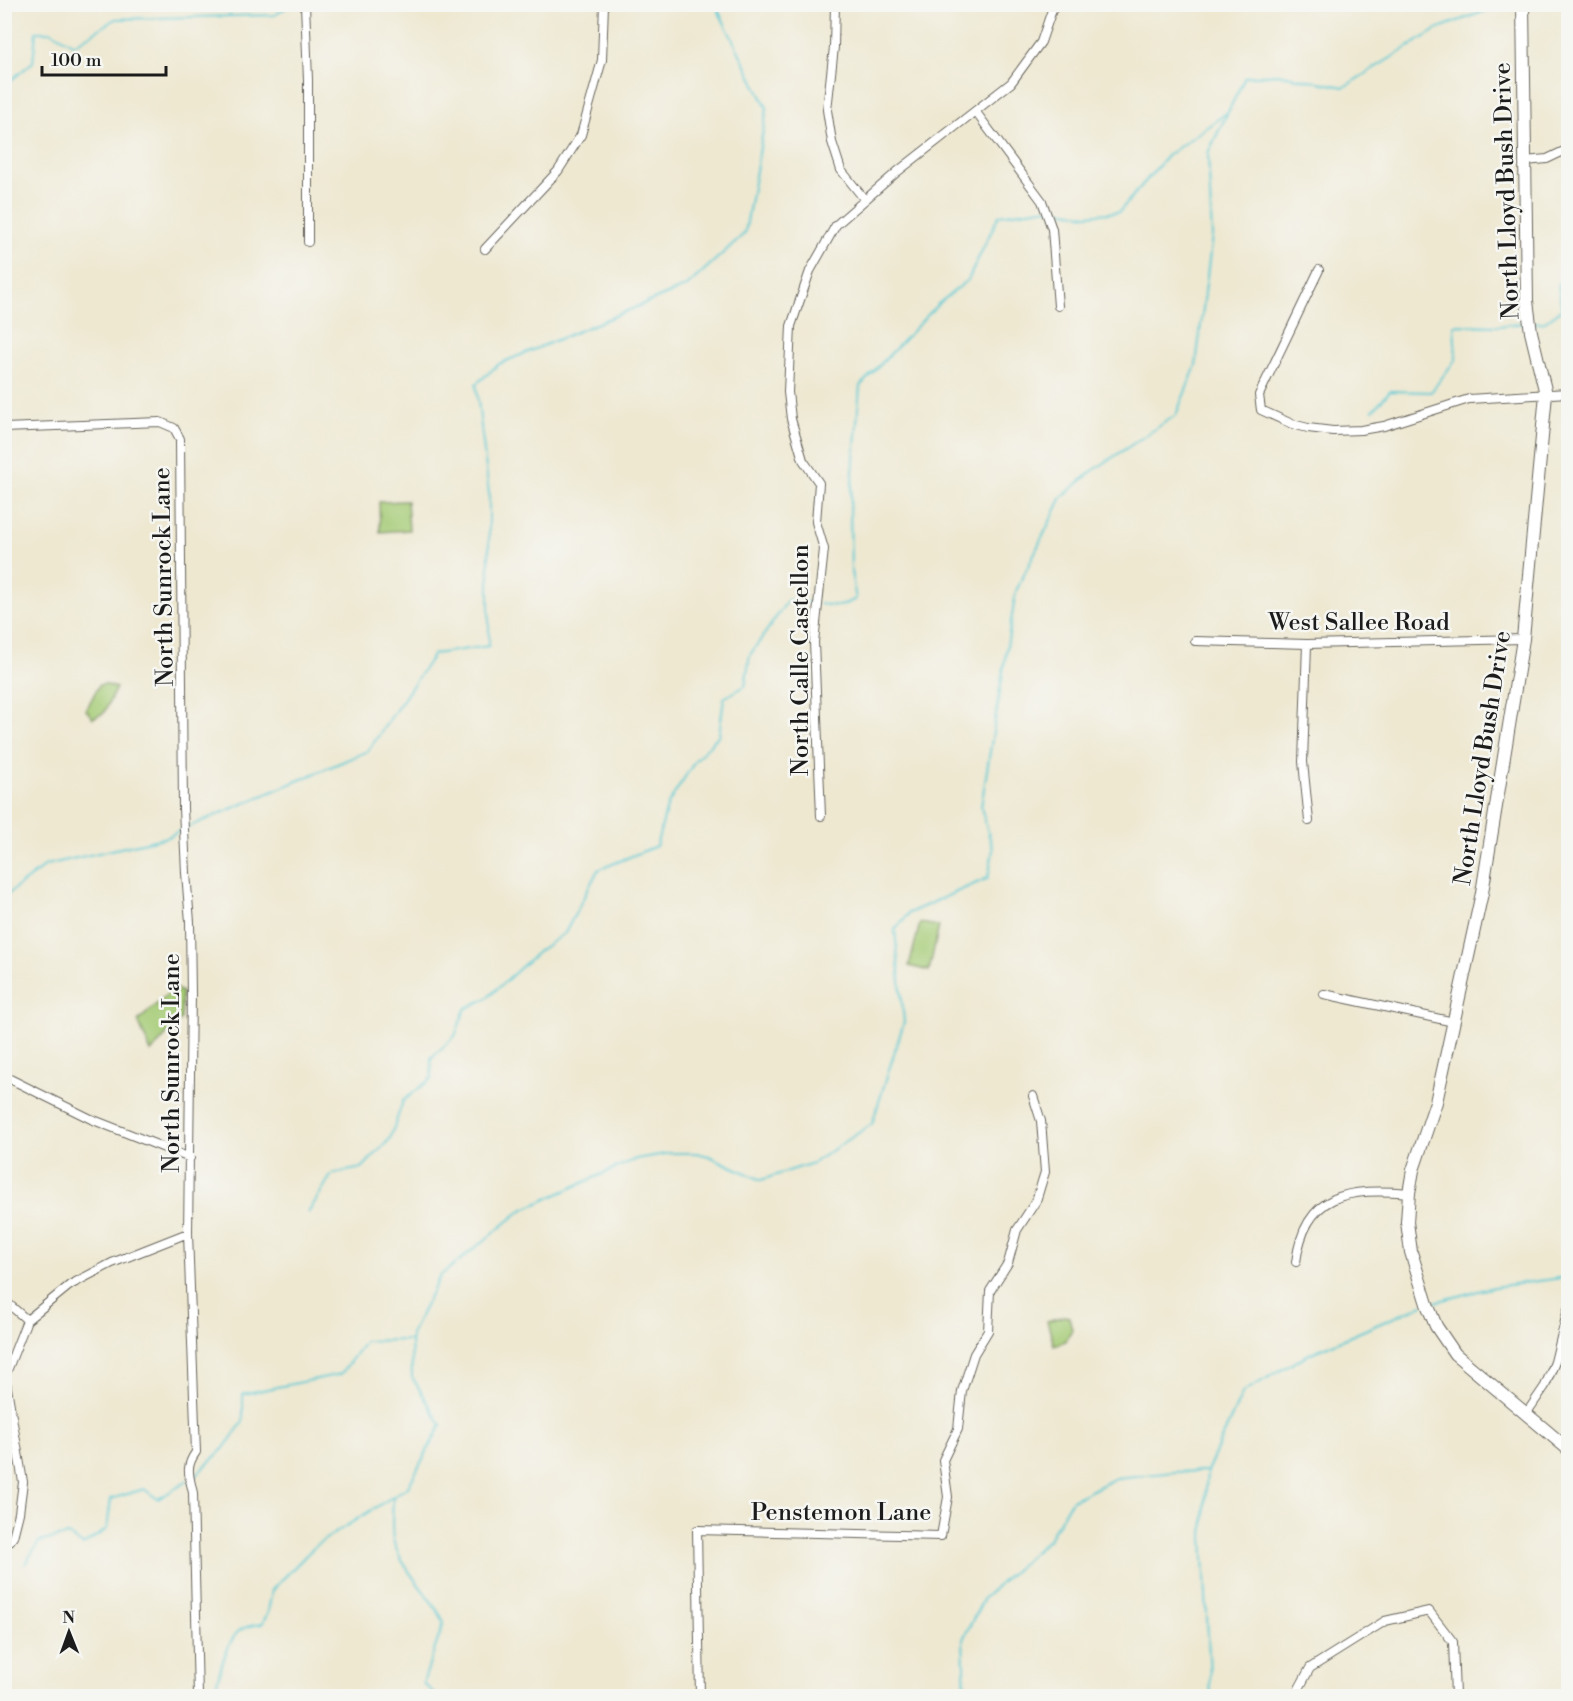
<svg xmlns="http://www.w3.org/2000/svg" width="1573" height="1701" font-family="'Libre Bodoni',serif">
  <rect width="100%" height="100%" fill="#f6f6f2"/>
  <filter id="ink" filterUnits="userSpaceOnUse"><feTurbulence type="fractalNoise" baseFrequency=".0167" numOctaves="2"/><feDisplacementMap in="SourceGraphic" scale="12" xChannelSelector="R" yChannelSelector="G"/><feConvolveMatrix kernelMatrix="1 2 1 2 8 2 1 2 1" color-interpolation-filters="sRGB"/></filter>
  <filter id="wash" filterUnits="userSpaceOnUse"><feTurbulence type="fractalNoise" baseFrequency=".008" numOctaves="4" result="noise"/><feDisplacementMap in="SourceGraphic" scale="24" xChannelSelector="R" yChannelSelector="G"/><feGaussianBlur stdDeviation="1.35" result="paint"/><feColorMatrix in="noise" values="0 0 0 0 0 0 0 0 0 0 0 0 0 0 0 0 0 1.4 0 .05"/><feComposite in="paint" operator="in"/></filter>
  <g filter="url(#wash)">
    <rect width="100%" height="100%" fill="#eee8d1"/>
    <path fill="#a4cb75" stroke="#607448" stroke-width="1.5" d="M 407,501 L 409,530 L 380,532 L 379,502 Z
      M 105,684 L 116,688 L 104,713 L 93,718 L 86,710 L 99,685 Z
      M 920,923 L 939,926 L 929,971 L 909,966 Z
      M 176,989 L 182,992 L 181,1019 L 151,1052 L 138,1021 L 171,991 Z
      M 1064,1316 L 1069,1317 L 1072,1329 L 1066,1341 L 1054,1345 L 1047,1321 Z"/>
    <g fill="none" stroke-linecap="round" stroke-linejoin="round">
      <path stroke="#5dc9d4" stroke-width="2" d="M 4,86 L 33,62 L 36,32 L 52,32 L 74,45 L 115,19 L 275,15 L 292,4
        M 1534,323 L 1545,322 L 1562,309 L 1558,284 L 1568,276
        M 1373,410 L 1390,391 L 1431,392 L 1456,359 L 1454,325 L 1498,326 L 1525,323
        M 820,604 L 840,606 L 856,599 L 851,572 L 850,508 L 860,386 L 938,304 L 968,280 L 999,215 L 1049,208 L 1087,215 L 1119,212 L 1168,155 L 1228,112
        M 186,828 L 368,751 L 434,654 L 489,646 L 489,494 L 476,384 L 499,364 L 687,286 L 745,233 L 767,108 L 715,4
        M 4,897 L 46,865 L 168,837 L 181,830
        M 308,1213 L 332,1174 L 362,1168 L 390,1139 L 403,1101 L 432,1078 L 431,1058 L 455,1036 L 465,1009 L 487,998 L 540,950 L 565,933 L 598,870 L 656,846 L 668,804 L 695,761 L 719,735 L 724,698 L 745,686 L 750,655 L 788,600 L 814,603
        M 1431,1303 L 1494,1287 L 1568,1277
        M 193,1478 L 224,1448 L 243,1422 L 243,1394 L 341,1374 L 365,1341 L 411,1340
        M 393,1497 C 393,1509 390,1533 394,1543 C 404,1572 430,1595 444,1622 L 423,1683 L 437,1696
        M 25,1564 L 39,1542 L 68,1535 L 83,1545 L 107,1529 L 111,1499 L 144,1489 L 158,1499 L 188,1481
        M 213,1696 C 218,1680 226,1641 239,1631 C 245,1626 254,1625 262,1624 L 268,1612 L 272,1590 L 316,1545 L 408,1487 L 441,1425 L 412,1377 L 411,1334 L 440,1276 L 522,1210 L 636,1159 L 671,1153 L 696,1153 L 709,1156 L 761,1180 L 813,1163 L 872,1124 L 904,1022 L 895,930 L 909,913 L 988,878 L 993,850 L 981,807 L 1016,591 L 1062,497 L 1091,472 L 1176,415 L 1196,365 L 1212,236 L 1208,153 L 1245,77 L 1277,74 L 1344,87 L 1439,28 L 1504,4
        M 965,1696 L 963,1639 L 984,1598 L 1049,1539 L 1071,1501 L 1116,1478 L 1175,1472 L 1207,1471
        M 1211,1696 L 1203,1537 L 1207,1471 L 1243,1392 L 1309,1354 L 1423,1305"/>
    </g>
  </g>
  <g filter="url(#ink)">
    <g fill="none" stroke-linecap="round" stroke-linejoin="round">
      <g stroke="#66635b" stroke-width="10">
        <path id="street" d="M 305,4 L 308,80 L 308,242
          M 835,4 L 834,47 L 827,110 L 832,142 L 841,170 L 865,200
          M 975,111 L 1042,201 L 1052,229 L 1058,306
          M 1525,161 L 1547,159 L 1568,149
          M 485,249 L 558,171 L 581,135 L 602,60 L 604,4
          M 1319,270 L 1259,395 L 1261,410 L 1292,424 L 1308,428 L 1333,431 L 1361,430 L 1384,426 L 1469,399 L 1568,393
          M 4,428 L 160,422 L 174,428 L 180,439 L 183,808 L 186,873 L 190,922 L 191,994 L 188,1233 L 196,1452 C 185,1467 189,1475 193,1493 L 198,1696
          M 1195,641 L 1307,644 L 1523,639
          M 1307,644 L 1303,762 L 1309,821
          M 821,816 L 814,642 L 824,549 L 816,522 L 819,483 L 803,460 L 791,419 L 788,392 L 791,326 L 810,271 L 836,225 L 897,172 L 1011,83 L 1041,42 L 1054,4
          M 1324,994 L 1454,1022
          M 4,1076 L 91,1119 L 190,1158
          M 1296,1262 C 1305,1192 1349,1188 1409,1193
          M 4,1300 L 27,1320 L 70,1285 L 112,1263 L 188,1233
          M 1526,1414 L 1545,1386 L 1555,1362 L 1568,1309
          M 4,1548 L 13,1537 L 19,1513 L 23,1482 L 5,1376 L 27,1320
          M 700,1696 L 697,1530 L 941,1536 L 948,1497 L 943,1460 L 958,1429 L 962,1391 L 974,1354 L 988,1331 L 990,1291 L 1008,1263 L 1017,1230 L 1036,1201 L 1045,1172 L 1041,1121 L 1033,1096
          M 1295,1696 L 1310,1668 L 1385,1621 L 1429,1611 L 1453,1642 L 1455,1696"/>
      </g>
      <g stroke="#66635b" stroke-width="14">
        <path id="secondary" d="M 1523,4 L 1527,301 L 1531,332 L 1546,394 L 1523,639 L 1482,893 L 1436,1102 L 1413,1170 L 1409,1193 L 1407,1222 L 1411,1252 L 1427,1304 L 1436,1326 L 1455,1354 L 1568,1449"/>
      </g>
      <use href="#street" stroke="#fff" stroke-width="8"/>
      <use href="#secondary" stroke="#fff" stroke-width="12"/>
    </g>
  </g>
  <g text-anchor="middle" stroke-width="5" stroke-linejoin="round" paint-order="stroke">
    <g font-size="24" fill="#1c1c1c" stroke="#f6f6f2">
      <text transform="translate(1506 191) rotate(-92)" y="8">North Lloyd Bush Drive</text>
      <text transform="translate(163 577) rotate(-91)" y="8">North Sunrock Lane</text>
      <text x="1359" y="630">West Sallee Road</text>
      <text transform="translate(800 660) rotate(-90)" y="8">North Calle Castellon</text>
      <text transform="translate(1482 758) rotate(-81)" y="8">North Lloyd Bush Drive</text>
      <text transform="translate(171 1063) rotate(-90)" y="8">North Sunrock Lane</text>
      <text x="841" y="1520">Penstemon Lane</text>
    </g>
  </g>
  <rect width="1573" height="1701" fill="none" stroke="#f6f6f2" stroke-width="24"/>
  <g transform="translate(69 1632) rotate(359)" stroke="#f6f6f2" stroke-width="4.5" paint-order="stroke">
  <path d="M0-4.5L10 22L0 15L-10 22Z" fill="#1c1c1c"/>
  <text y="-9" font-size="16" font-weight="bold" text-anchor="middle" fill="#1c1c1c">N</text>
  </g>
  <path d="M42 66v9h124v-9" fill="none" stroke="#1c1c1c" stroke-width="3"/>
  <text x="51" y="66" font-size="18" fill="#1c1c1c" stroke="#f6f6f2" stroke-width="4.5" paint-order="stroke">100 m</text>
</svg>
